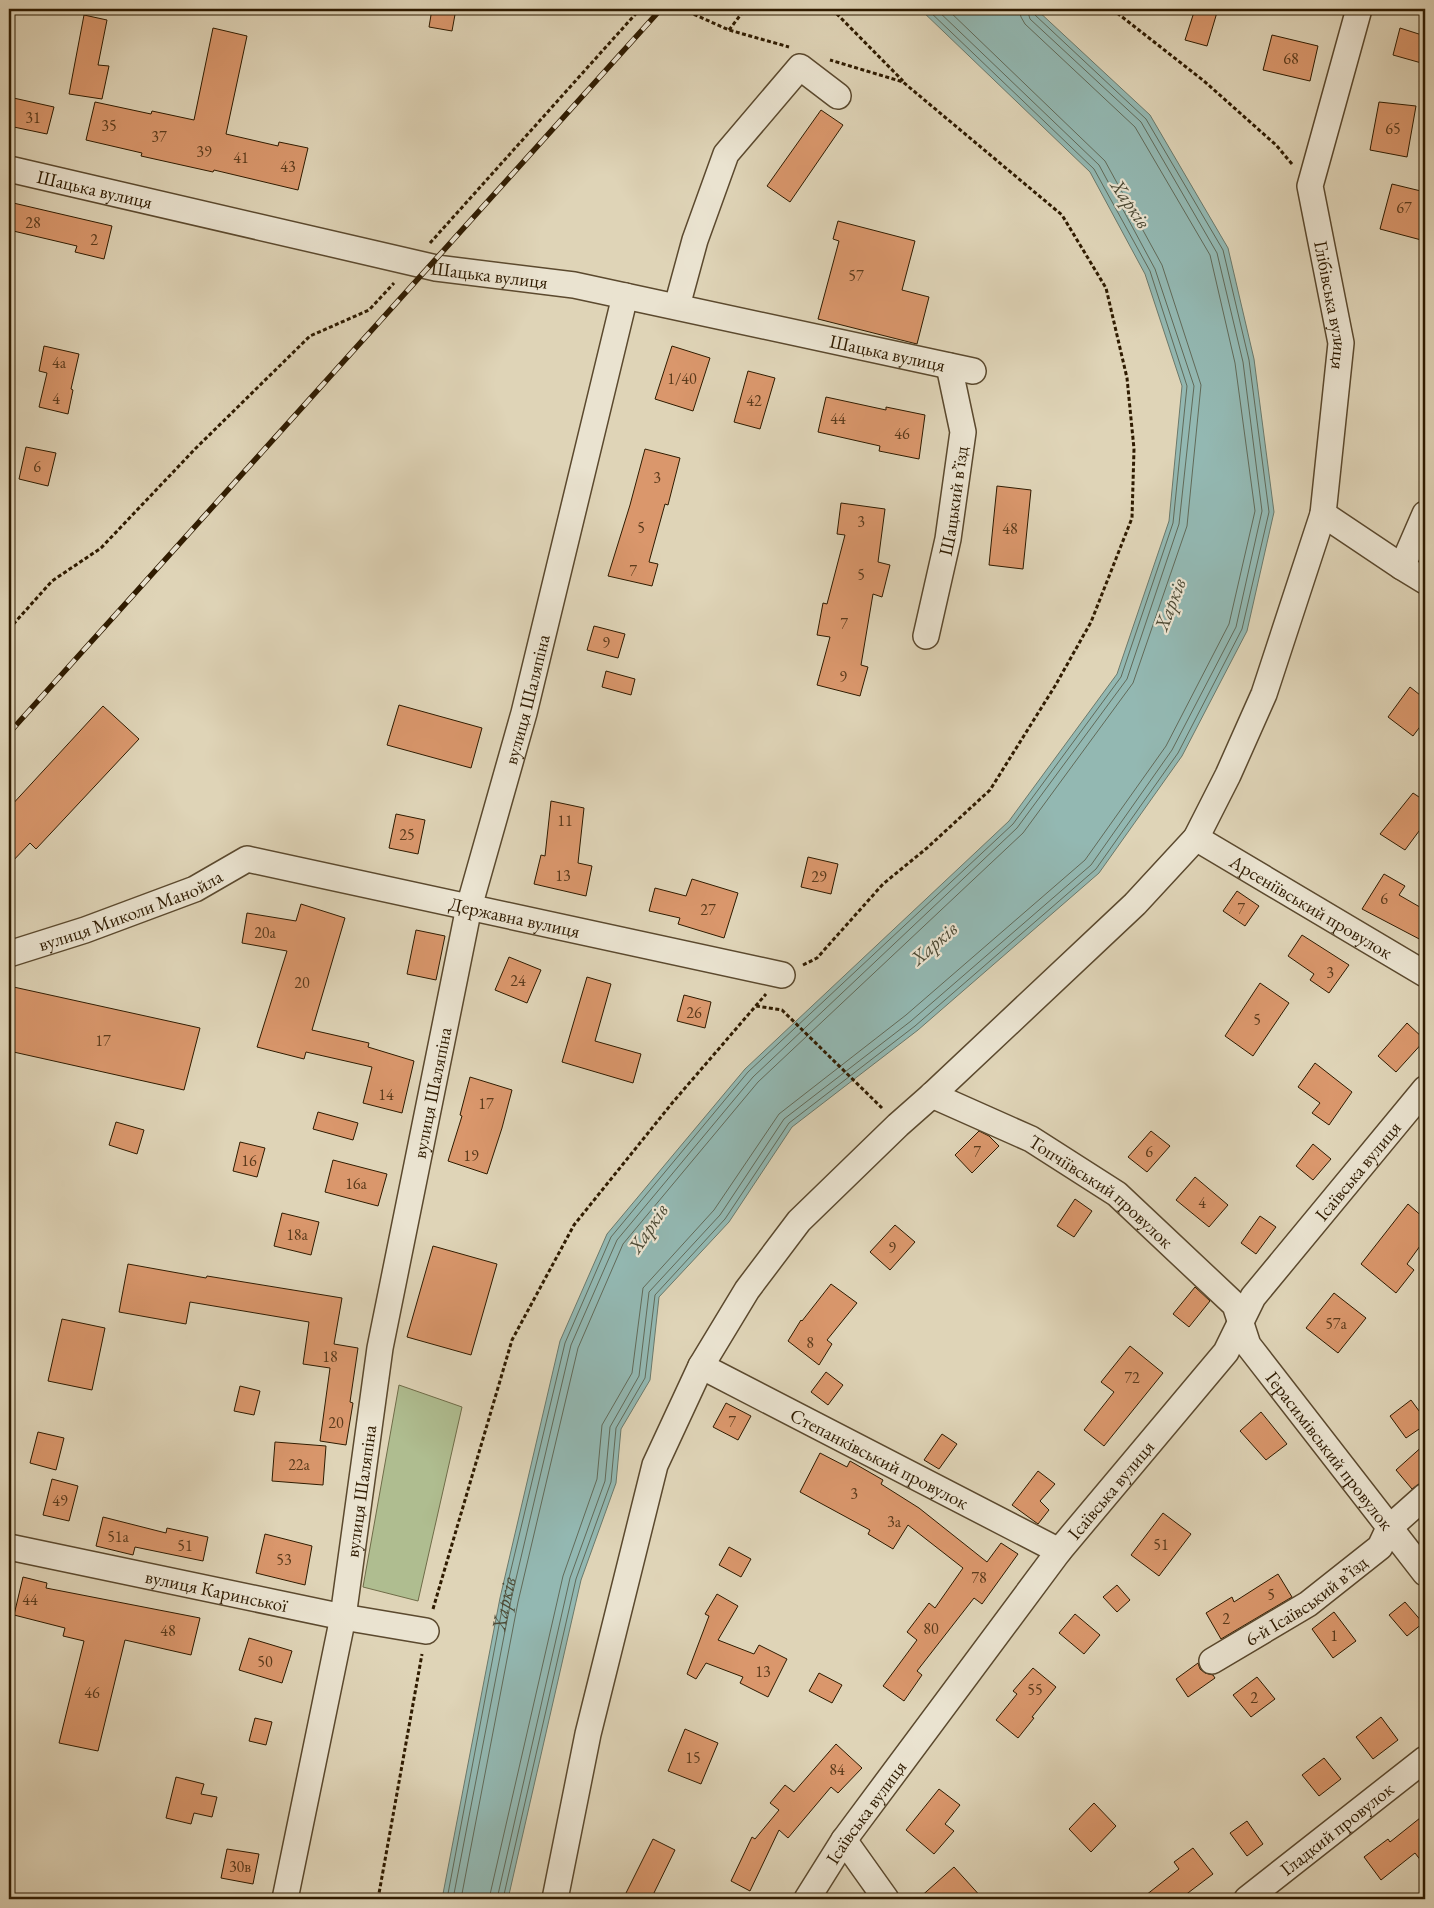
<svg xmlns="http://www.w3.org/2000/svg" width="1434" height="1908" font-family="'EB Garamond',serif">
  <rect width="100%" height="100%" fill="#dfd4b7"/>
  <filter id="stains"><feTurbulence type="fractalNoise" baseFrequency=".004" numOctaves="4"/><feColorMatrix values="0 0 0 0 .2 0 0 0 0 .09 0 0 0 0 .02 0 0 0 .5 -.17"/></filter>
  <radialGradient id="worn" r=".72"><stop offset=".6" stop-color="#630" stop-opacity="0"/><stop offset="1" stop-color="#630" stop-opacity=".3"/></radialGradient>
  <path fill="#afbd90" stroke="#6f6c48" d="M 399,1385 L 462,1407 L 418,1601 L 363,1587 Z"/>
  <path fill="#93b8b2" stroke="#6b796b" d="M 920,9 L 1036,9 L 1150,115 L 1228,248 L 1254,359 L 1274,512 L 1247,631 L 1182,756 L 1099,873 L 918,1030 L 792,1127 L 729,1222 L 659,1297 L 650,1380 L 621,1429 L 616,1483 L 581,1580 L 508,1899 L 442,1899 L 500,1598 L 560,1341 L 607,1234 L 745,1069 L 1009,821 L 1117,674 L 1169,521 L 1182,386 L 1145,274 L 1090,172 Z"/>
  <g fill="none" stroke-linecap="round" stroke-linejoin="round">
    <g stroke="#616a59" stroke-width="1">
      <path id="s1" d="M 447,1899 L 504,1599 L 565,1343 L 611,1237 L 748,1072 L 1013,824 L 1121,677 L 1173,523 L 1187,386 L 1150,271 L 1094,169 L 927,9"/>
      <path d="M 453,1899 L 511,1600 L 571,1345 L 617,1240 L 753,1077 L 1017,828 L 1127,679 L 1179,524 L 1194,386 L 1155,269 L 1099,165 L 936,9"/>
      <path d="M 461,1899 L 518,1602 L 578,1348 L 623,1244 L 758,1082 L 1023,833 L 1133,683 L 1187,526 L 1201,385 L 1162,265 L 1105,161 L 947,9"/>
      <path d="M 489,1899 L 563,1576 L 597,1479 L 602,1425 L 632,1373 L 643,1288 L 714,1210 L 779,1114 L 906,1015 L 1085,860 L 1166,746 L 1229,624 L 1255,511 L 1235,363 L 1210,255 L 1135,127 L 1025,24 L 1021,17 L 1019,9"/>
      <path d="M 497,1899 L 570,1578 L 605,1481 L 610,1427 L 639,1376 L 649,1292 L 720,1215 L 784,1119 L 911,1021 L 1091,865 L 1172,750 L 1236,627 L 1262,511 L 1243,362 L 1217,253 L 1141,122 L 1030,19 L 1027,9"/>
      <path d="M 503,1899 L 576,1579 L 611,1482 L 616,1428 L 645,1378 L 655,1295 L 725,1219 L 789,1123 L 915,1026 L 1096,869 L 1178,753 L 1242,629 L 1269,512 L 1249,360 L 1223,250 L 1146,119 L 1035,15 L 1033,9"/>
    </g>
  </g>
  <path fill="#da976c" stroke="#2f1b00" d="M 432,9 L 456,9 L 452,31 L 429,27 Z
    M 1195,9 L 1218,9 L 1207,46 L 1185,40 Z
    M 84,15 L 107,20 L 98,65 L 109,66 L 102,99 L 69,94 Z
    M 213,28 L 247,36 L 226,134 L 278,146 L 279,142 L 308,148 L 298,190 L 214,170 L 213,172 L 141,156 L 142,153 L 86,140 L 95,102 L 151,114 L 152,111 L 194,120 Z
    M 1400,28 L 1425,36 L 1425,64 L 1393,55 Z
    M 1272,35 L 1318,46 L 1310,81 L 1263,70 Z
    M 9,97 L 54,107 L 47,134 L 9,126 Z
    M 1379,102 L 1416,106 L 1407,157 L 1370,150 Z
    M 821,110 L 843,125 L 790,202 L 767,186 Z
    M 1392,184 L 1425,192 L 1425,198 L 1420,215 L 1425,217 L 1425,241 L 1380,229 Z
    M 9,202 L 112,226 L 104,259 L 75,252 L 77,246 L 9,230 Z
    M 838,221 L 915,241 L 902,290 L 929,297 L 917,344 L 818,319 L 839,241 L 833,239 Z
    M 44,346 L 79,354 L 71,389 L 73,390 L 68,414 L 39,407 L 47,373 L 39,371 Z
    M 672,346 L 710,358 L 693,411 L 655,399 Z
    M 748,371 L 775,378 L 760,429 L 734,422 Z
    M 826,397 L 886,410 L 886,407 L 925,415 L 919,459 L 879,451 L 880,446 L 818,432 Z
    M 26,447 L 56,453 L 48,486 L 19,479 Z
    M 645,449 L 680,458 L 668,505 L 665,504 L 649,562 L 658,564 L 652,586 L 608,576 L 630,505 Z
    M 997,486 L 1031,490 L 1023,569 L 989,565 Z
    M 841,503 L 885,509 L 878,562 L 890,565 L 882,597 L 873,594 L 861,665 L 868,667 L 860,696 L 817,685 L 830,637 L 817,635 L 823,603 L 827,604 L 845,535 L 837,534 Z
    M 594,626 L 625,634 L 618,658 L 587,650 Z
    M 606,671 L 635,679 L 631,695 L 602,687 Z
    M 1410,687 L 1425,699 L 1425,720 L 1413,736 L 1388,717 Z
    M 399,705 L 482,728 L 471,768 L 387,745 Z
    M 103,706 L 139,739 L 36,849 L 30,843 L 9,865 L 9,808 Z
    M 1413,793 L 1425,801 L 1425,823 L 1405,850 L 1380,834 Z
    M 551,801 L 584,808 L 578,863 L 592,866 L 586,896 L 534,884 L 541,855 L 545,856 Z
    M 396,814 L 425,820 L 418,854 L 389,848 Z
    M 808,857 L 838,864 L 831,894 L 801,887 Z
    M 1384,874 L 1405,886 L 1399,895 L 1425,910 L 1425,942 L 1362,909 Z
    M 692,879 L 738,893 L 724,938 L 678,924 L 680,918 L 649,911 L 655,888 L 686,896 Z
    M 1237,891 L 1259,906 L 1245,926 L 1223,911 Z
    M 301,904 L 345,918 L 312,1030 L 369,1043 L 368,1047 L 414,1061 L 402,1113 L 363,1103 L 372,1067 L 306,1052 L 304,1059 L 257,1047 L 287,951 L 242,943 L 247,913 L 296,921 Z
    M 416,930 L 445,936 L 436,980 L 407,974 Z
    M 1302,935 L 1349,965 L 1329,993 L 1310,980 L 1314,974 L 1288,956 Z
    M 509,957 L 541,970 L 527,1003 L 495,990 Z
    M 587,977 L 611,984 L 595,1041 L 641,1054 L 633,1083 L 562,1062 Z
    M 1260,983 L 1289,1003 L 1253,1056 L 1225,1036 Z
    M 9,986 L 200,1028 L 184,1090 L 9,1051 Z
    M 684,995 L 711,1002 L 705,1028 L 677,1021 Z
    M 1407,1023 L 1425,1040 L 1396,1072 L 1378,1056 Z
    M 1315,1063 L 1352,1092 L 1329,1125 L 1312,1113 L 1320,1103 L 1298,1087 Z
    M 470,1077 L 512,1090 L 502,1128 L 487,1174 L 448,1161 L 462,1116 L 460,1115 Z
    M 318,1112 L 358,1123 L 353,1140 L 313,1129 Z
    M 116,1122 L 144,1130 L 137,1154 L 109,1145 Z
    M 979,1131 L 989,1136 L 999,1146 L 972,1173 L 955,1155 Z
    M 1151,1131 L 1170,1146 L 1147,1172 L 1128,1157 Z
    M 240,1142 L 265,1148 L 257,1177 L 233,1171 Z
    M 1313,1144 L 1331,1159 L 1313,1180 L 1296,1166 Z
    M 333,1160 L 387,1174 L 378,1206 L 325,1192 Z
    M 1195,1177 L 1228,1205 L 1209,1227 L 1176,1200 Z
    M 1075,1199 L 1092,1211 L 1074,1237 L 1057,1226 Z
    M 1408,1204 L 1425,1219 L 1425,1239 L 1407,1264 L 1414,1270 L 1396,1293 L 1361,1264 Z
    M 282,1213 L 319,1222 L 311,1255 L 274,1246 Z
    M 1260,1216 L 1276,1227 L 1256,1254 L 1241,1243 Z
    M 895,1225 L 915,1242 L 890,1270 L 870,1252 Z
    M 433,1246 L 497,1264 L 471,1355 L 407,1337 Z
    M 128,1264 L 206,1278 L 207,1276 L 342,1298 L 334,1344 L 358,1348 L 350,1402 L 353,1403 L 346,1445 L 320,1441 L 330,1368 L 303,1364 L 309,1322 L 190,1302 L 186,1324 L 119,1312 Z
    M 831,1284 L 857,1303 L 827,1340 L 832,1344 L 819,1365 L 788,1341 L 801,1320 L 802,1321 Z
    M 1195,1287 L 1210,1301 L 1189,1327 L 1173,1314 Z
    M 1334,1293 L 1366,1318 L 1338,1353 L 1306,1328 Z
    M 62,1319 L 105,1328 L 92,1390 L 48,1381 Z
    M 1130,1346 L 1163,1373 L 1104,1446 L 1084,1430 L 1114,1392 L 1101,1382 Z
    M 826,1372 L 843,1385 L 828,1405 L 811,1392 Z
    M 240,1386 L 260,1391 L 254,1415 L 234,1411 Z
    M 1411,1400 L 1425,1419 L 1425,1425 L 1406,1438 L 1390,1416 Z
    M 726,1403 L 751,1416 L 738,1440 L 713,1427 Z
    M 1261,1412 L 1287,1444 L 1266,1460 L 1240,1431 Z
    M 38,1432 L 64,1438 L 56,1470 L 30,1463 Z
    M 942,1434 L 957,1444 L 939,1469 L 924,1460 Z
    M 275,1442 L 326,1446 L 323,1485 L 272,1481 Z
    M 1425,1444 L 1425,1482 L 1422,1482 L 1412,1489 L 1396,1470 Z
    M 820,1453 L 847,1467 L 850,1461 L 883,1480 L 881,1484 L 919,1508 L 987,1562 L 1001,1543 L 1018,1554 L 982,1604 L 974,1598 L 917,1671 L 922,1675 L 904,1701 L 883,1686 L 917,1640 L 907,1632 L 929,1603 L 935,1608 L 963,1568 L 908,1525 L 893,1549 L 868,1534 L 870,1530 L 800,1492 Z
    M 1038,1471 L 1055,1484 L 1040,1501 L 1049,1510 L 1038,1524 L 1012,1505 Z
    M 52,1479 L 78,1486 L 69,1521 L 43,1515 Z
    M 1163,1513 L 1191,1534 L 1159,1576 L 1131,1555 Z
    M 103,1517 L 166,1533 L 167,1528 L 208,1537 L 203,1561 L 135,1547 L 133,1555 L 96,1546 Z
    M 265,1534 L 312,1546 L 305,1585 L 256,1573 Z
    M 729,1547 L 751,1559 L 741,1577 L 719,1565 Z
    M 1278,1574 L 1292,1597 L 1221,1639 L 1206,1613 L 1232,1597 L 1234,1602 Z
    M 23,1577 L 47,1583 L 46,1588 L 200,1618 L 191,1655 L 125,1640 L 98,1751 L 59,1743 L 84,1641 L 63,1636 L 65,1628 L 14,1615 Z
    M 1117,1585 L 1130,1600 L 1117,1612 L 1103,1597 Z
    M 717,1594 L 738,1606 L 718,1640 L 754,1654 L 759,1645 L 787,1659 L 768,1697 L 740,1683 L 743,1677 L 706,1663 L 696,1679 L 687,1674 L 709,1616 L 705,1614 Z
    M 1405,1602 L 1423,1623 L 1407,1636 L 1389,1615 Z
    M 1334,1612 L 1356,1641 L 1333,1658 L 1312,1629 Z
    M 1075,1614 L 1100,1635 L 1084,1654 L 1059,1633 Z
    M 249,1638 L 292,1651 L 282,1683 L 239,1670 Z
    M 1198,1663 L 1200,1669 L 1205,1673 L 1213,1675 L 1215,1678 L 1188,1697 L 1176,1679 Z
    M 1033,1668 L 1056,1687 L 1032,1717 L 1034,1718 L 1018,1738 L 996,1720 L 1017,1694 L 1013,1691 Z
    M 819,1673 L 842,1685 L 832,1703 L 809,1691 Z
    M 1257,1677 L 1275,1699 L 1251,1717 L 1233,1695 Z
    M 1381,1717 L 1398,1740 L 1373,1759 L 1356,1737 Z
    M 255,1718 L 272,1722 L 266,1745 L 249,1741 Z
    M 685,1729 L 718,1743 L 701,1784 L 668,1771 Z
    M 836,1744 L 862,1768 L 838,1793 L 831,1787 L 788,1838 L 779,1830 L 750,1891 L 731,1881 L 752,1837 L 755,1839 L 779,1810 L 770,1803 L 785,1785 L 794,1792 Z
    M 1324,1758 L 1341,1779 L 1319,1796 L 1302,1775 Z
    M 176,1777 L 204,1784 L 201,1794 L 217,1797 L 212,1817 L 194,1813 L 191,1824 L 166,1818 Z
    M 939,1789 L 960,1805 L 945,1824 L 954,1831 L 934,1854 L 906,1830 Z
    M 1094,1803 L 1116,1826 L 1091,1852 L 1069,1829 Z
    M 1425,1814 L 1425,1866 L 1415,1853 L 1381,1880 L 1364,1857 L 1388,1839 L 1390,1842 Z
    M 1247,1821 L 1263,1844 L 1247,1856 L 1230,1833 Z
    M 653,1839 L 675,1850 L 651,1899 L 623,1899 Z
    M 1193,1848 L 1213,1874 L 1180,1899 L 1141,1899 L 1179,1869 L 1174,1862 Z
    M 227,1849 L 259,1854 L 253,1884 L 221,1878 Z
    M 954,1867 L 983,1899 L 918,1899 Z"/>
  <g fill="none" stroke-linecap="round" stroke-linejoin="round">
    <g stroke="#5b492e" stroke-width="28">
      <g id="minor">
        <path id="s2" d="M 1359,9 L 1310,186 L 1341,343 L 1323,514 L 1402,567 L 1425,581"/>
        <path id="s3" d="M 9,169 L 436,268 L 574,285 L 973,371"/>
        <path d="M 677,306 L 695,240 L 726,154 L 800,67 L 838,96"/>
        <path d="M 1402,567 L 1425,514"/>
        <path id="s4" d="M 926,636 L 948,539 L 963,432 L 949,366"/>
        <path id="s5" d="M 1196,838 L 1425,974"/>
        <path id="s6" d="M 9,954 L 85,930 L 195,889 L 247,859 L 782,975"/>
        <path id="s7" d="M 932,1095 L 1031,1139 L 1117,1194 L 1235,1305 L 1248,1345 L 1425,1573"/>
        <path id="s8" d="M 701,1366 L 1059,1551"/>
        <path id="s9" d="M 9,1547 L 343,1617 L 426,1631"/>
        <path id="s10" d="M 1212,1661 L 1308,1604 L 1380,1547 L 1389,1528 L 1425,1496"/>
        <path d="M 844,1840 L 886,1899"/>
        <path id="s11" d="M 285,1899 L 343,1617 L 380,1348 L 469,907 L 524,713 L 625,296"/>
        <path d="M 555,1899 L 588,1734 L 655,1465 L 701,1366 L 747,1290 L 799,1221 L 898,1125 L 932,1095 L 1135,904 L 1196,838 L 1228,775 L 1264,694 L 1323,514"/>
        <path id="s12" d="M 807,1899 L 844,1840 L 1059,1551 L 1226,1352 L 1253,1297 L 1425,1089"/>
        <path id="s13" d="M 1247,1899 L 1425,1759"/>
      </g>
    </g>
    <path stroke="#2f1b00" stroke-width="3" stroke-dasharray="4 2.5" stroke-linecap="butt" d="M 682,9 L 729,30 L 789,47
      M 832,9 L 903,81
      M 1112,9 L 1204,81 L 1276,145 L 1292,164
      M 729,30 L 745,9
      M 430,243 L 640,9
      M 9,629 L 52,581 L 101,548 L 195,449 L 310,336 L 369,310 L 394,283
      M 803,965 L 817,958 L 883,884 L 927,848 L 990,790 L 1055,686 L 1091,622 L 1132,518 L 1134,449 L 1127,378 L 1106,288 L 1062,215 L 903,82 L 830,60
      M 756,1006 L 782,1010 L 882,1108
      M 433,1609 L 512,1340 L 574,1225 L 673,1102 L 766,994
      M 378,1899 L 422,1654"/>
    <use href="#minor" stroke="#eae3d0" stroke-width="25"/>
    <g stroke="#2f1b00" stroke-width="5.5">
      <path id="rail" d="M 9,733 L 661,9"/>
    </g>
    <use href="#rail" stroke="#eae3d0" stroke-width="4" stroke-dasharray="11" stroke-linecap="butt"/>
  </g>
  <g text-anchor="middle" stroke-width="4.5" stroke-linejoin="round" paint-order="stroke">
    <g font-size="16" fill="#5a3a1b">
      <text x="1291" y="64">68</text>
      <text x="33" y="123">31</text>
      <text x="109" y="131">35</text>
      <text x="1393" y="134">65</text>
      <text x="159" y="142">37</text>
      <text x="204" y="157">39</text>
      <text x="241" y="163">41</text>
      <text x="288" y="172">43</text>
      <text x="1404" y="213">67</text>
      <text x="33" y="228">28</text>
      <text x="94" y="245">2</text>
      <text x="856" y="281">57</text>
      <text x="59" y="368">4а</text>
      <text x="682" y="384">1/40</text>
      <text x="56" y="404">4</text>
      <text x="754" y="406">42</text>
      <text x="838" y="424">44</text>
      <text x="902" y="439">46</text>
      <text x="37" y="472">6</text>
      <text x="657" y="483">3</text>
      <text x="861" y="527">3</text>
      <text x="641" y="533">5</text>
      <text x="1010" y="534">48</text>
      <text x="633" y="576">7</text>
      <text x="861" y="580">5</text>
      <text x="844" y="629">7</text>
      <text x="606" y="648">9</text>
      <text x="843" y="682">9</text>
      <text x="565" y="826">11</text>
      <text x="407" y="840">25</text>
      <text x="563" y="881">13</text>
      <text x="819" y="882">29</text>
      <text x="1384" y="904">6</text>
      <text x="1241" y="914">7</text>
      <text x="708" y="915">27</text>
      <text x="265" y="938">20а</text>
      <text x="1330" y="978">3</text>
      <text x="518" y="986">24</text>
      <text x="302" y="988">20</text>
      <text x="694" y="1018">26</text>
      <text x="1257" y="1025">5</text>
      <text x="103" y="1046">17</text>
      <text x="386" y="1100">14</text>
      <text x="486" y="1109">17</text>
      <text x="977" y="1157">7</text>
      <text x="1149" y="1157">6</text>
      <text x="471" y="1161">19</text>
      <text x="249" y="1166">16</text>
      <text x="356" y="1189">16а</text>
      <text x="1202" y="1208">4</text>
      <text x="297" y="1240">18а</text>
      <text x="892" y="1253">9</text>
      <text x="1336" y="1329">57а</text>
      <text x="810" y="1348">8</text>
      <text x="330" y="1362">18</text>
      <text x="1132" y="1383">72</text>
      <text x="732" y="1427">7</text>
      <text x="336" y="1428">20</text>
      <text x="299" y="1470">22а</text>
      <text x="854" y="1499">3</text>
      <text x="60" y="1506">49</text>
      <text x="894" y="1527">3а</text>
      <text x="118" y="1542">51а</text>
      <text x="1161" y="1550">51</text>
      <text x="185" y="1551">51</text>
      <text x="284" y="1565">53</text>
      <text x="979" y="1583">78</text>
      <text x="1271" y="1600">5</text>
      <text x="30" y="1605">44</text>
      <text x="1226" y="1624">2</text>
      <text x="931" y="1634">80</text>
      <text x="168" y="1636">48</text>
      <text x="1334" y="1641">1</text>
      <text x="265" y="1667">50</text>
      <text x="763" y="1677">13</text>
      <text x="1035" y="1695">55</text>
      <text x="92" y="1698">46</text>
      <text x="1254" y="1703">2</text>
      <text x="693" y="1763">15</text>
      <text x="837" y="1775">84</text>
      <text x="240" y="1872">30в</text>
    </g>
    <g font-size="19" fill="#2f1b00" stroke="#eae3d0">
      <text dy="7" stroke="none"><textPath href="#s3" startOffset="88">Шацька вулиця</textPath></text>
      <text dy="7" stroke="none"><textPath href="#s3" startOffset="492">Шацька вулиця</textPath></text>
      <text dy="7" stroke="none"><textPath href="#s2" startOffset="305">Глібівська вулиця</textPath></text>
      <text dy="7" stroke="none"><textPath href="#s3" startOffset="898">Шацька вулиця</textPath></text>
      <text dy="7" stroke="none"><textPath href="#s4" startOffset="138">Шацький в’їзд</textPath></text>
      <text dy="7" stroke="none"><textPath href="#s11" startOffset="1225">вулиця Шаляпіна</textPath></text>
      <text dy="7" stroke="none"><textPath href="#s5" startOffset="134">Арсеніївський провулок</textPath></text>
      <text dy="7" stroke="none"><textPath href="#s6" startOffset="129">вулиця Миколи Манойла</textPath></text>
      <text dy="7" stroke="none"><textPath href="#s6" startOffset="531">Державна вулиця</textPath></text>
      <text dy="7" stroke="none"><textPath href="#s11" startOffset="820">вулиця Шаляпіна</textPath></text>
      <text dy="7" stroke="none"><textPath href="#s12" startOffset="915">Ісаївська вулиця</textPath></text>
      <text dy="7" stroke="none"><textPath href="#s7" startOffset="196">Топчіївський провулок</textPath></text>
      <text dy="7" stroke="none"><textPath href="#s7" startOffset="548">Герасимівський провулок</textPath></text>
      <text dy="7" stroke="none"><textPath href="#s8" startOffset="201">Степанківський провулок</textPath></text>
      <text dy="7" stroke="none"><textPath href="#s12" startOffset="510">Ісаївська вулиця</textPath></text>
      <text dy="7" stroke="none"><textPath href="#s11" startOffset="415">вулиця Шаляпіна</textPath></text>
      <text dy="7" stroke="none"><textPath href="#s9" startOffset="212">вулиця Каринської</textPath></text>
      <text dy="7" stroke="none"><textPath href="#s10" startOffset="112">6-й Ісаївський в’їзд</textPath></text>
      <text dy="7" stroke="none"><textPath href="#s12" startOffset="105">Ісаївська вулиця</textPath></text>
      <text dy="7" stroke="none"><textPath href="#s13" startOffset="114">Гладкий провулок</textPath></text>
    </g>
    <g font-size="20" font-style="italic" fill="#4d4a35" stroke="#eae3d0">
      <text transform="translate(1131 204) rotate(56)" y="7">Харків</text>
      <text transform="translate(1170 604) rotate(-69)" y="7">Харків</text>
      <text transform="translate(934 943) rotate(-41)" y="7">Харків</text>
      <text transform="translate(648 1228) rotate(-56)" y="7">Харків</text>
      <text dy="7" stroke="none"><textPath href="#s1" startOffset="301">Харків</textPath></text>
    </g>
  </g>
  <rect width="1434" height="1908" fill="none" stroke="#dfd4b7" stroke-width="30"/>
  <rect x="10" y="10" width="1414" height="1888" fill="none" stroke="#2f1b00" stroke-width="2.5"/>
  <rect x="15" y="15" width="1404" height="1878" fill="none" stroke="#2f1b00"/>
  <rect width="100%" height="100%" filter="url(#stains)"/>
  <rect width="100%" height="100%" fill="url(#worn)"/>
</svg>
